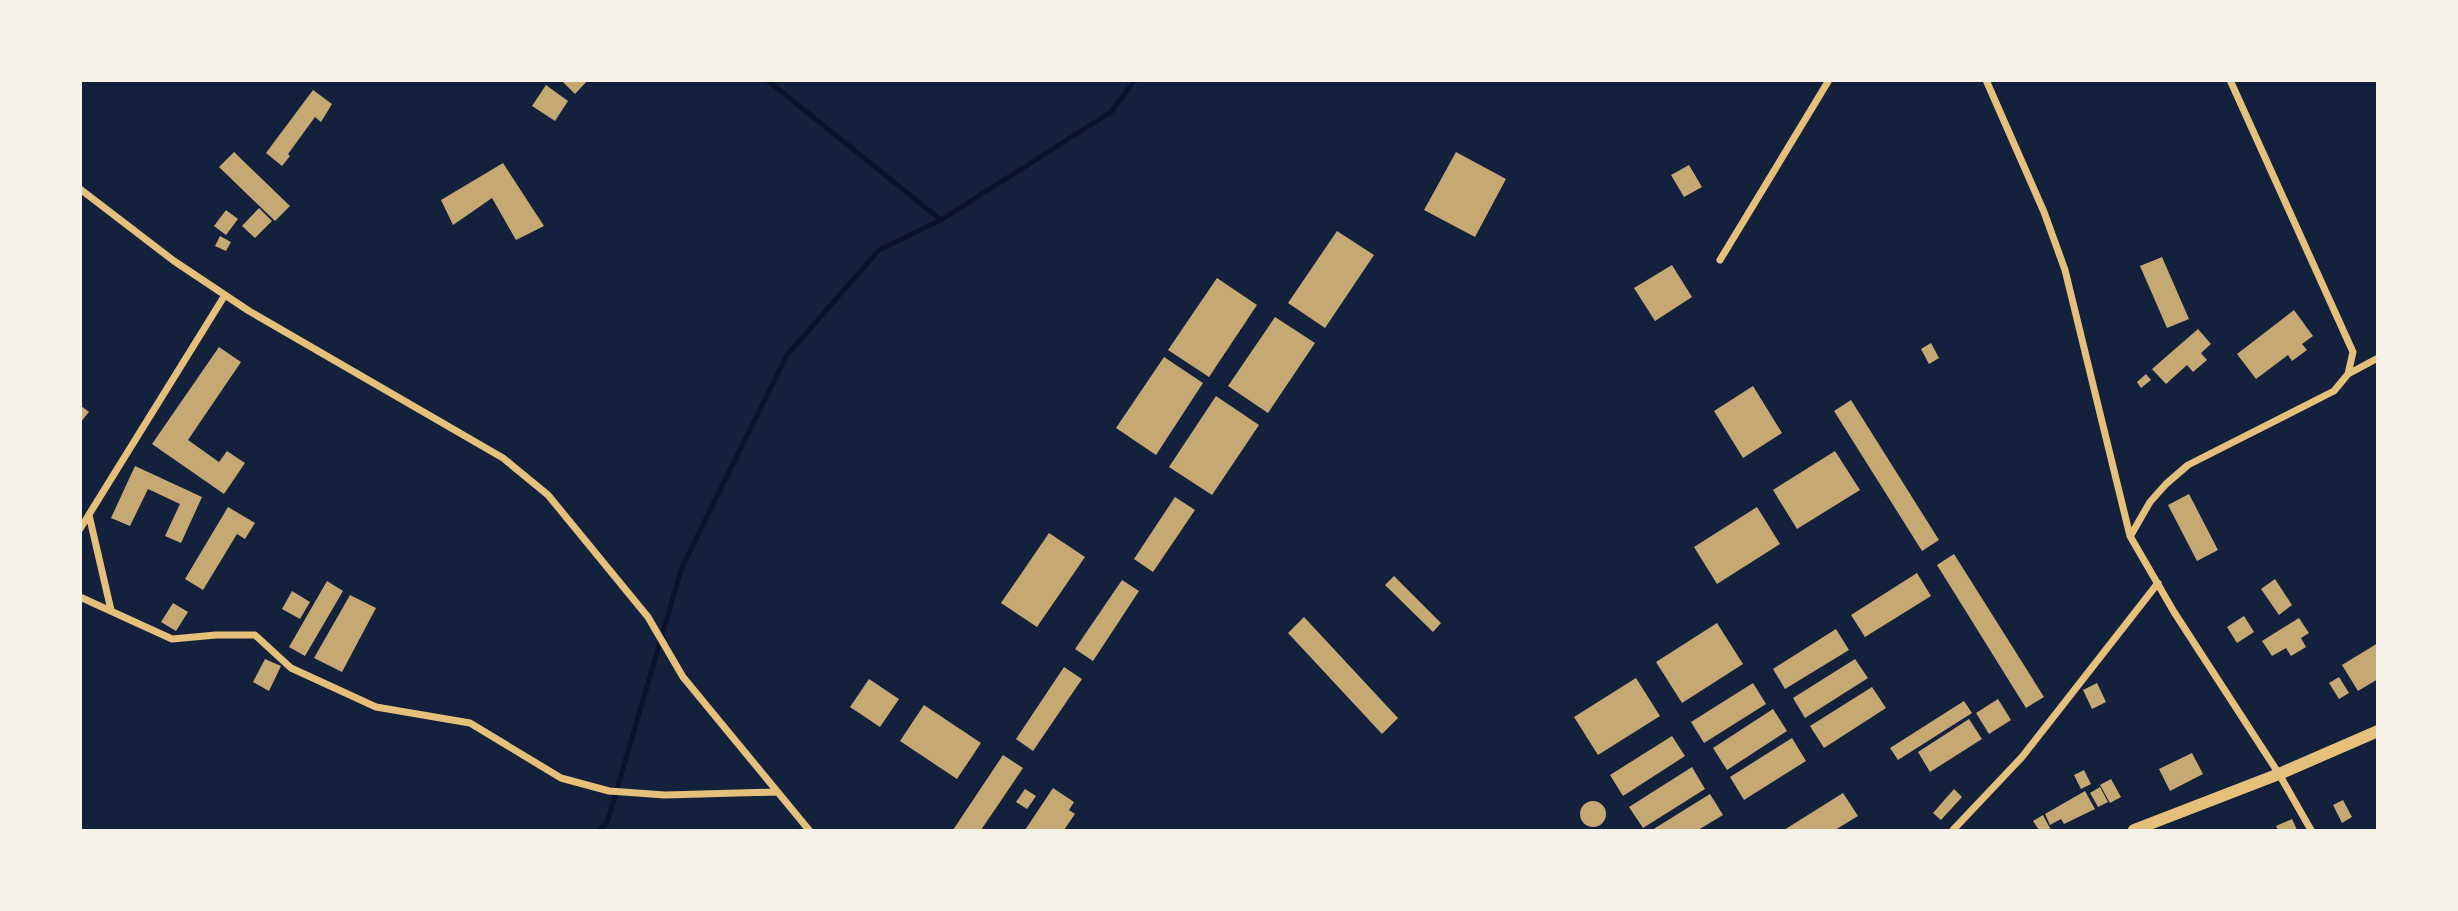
<svg xmlns="http://www.w3.org/2000/svg" width="2458" height="911" font-family="Merriweather,serif">
  <rect width="100%" height="100%" fill="#14213d"/>
  <g fill="none" stroke-linecap="round" stroke-linejoin="round">
    <path stroke="#0b132b" stroke-width="5" d="M 767,80 L 941,220
      M 599,830 L 607,823 L 682,567 L 787,355 L 879,250 L 941,220 L 1111,112 L 1135,80"/>
  </g>
  <path fill="#c6a872" d="M 561,80 L 588,80 L 575,94 Z
    M 546,85 L 568,101 L 555,121 L 532,106 Z
    M 313,90 L 332,104 L 321,122 L 315,117 L 288,154 L 290,156 L 282,166 L 266,153 Z
    M 234,152 L 290,206 L 275,221 L 219,167 Z
    M 1456,152 L 1506,179 L 1475,237 L 1424,210 Z
    M 503,163 L 544,226 L 516,240 L 492,198 L 453,225 L 441,200 Z
    M 1689,165 L 1702,187 L 1684,197 L 1671,175 Z
    M 259,208 L 272,221 L 255,238 L 242,226 Z
    M 226,210 L 238,219 L 226,235 L 214,226 Z
    M 1337,231 L 1374,255 L 1325,328 L 1288,303 Z
    M 220,236 L 231,242 L 226,251 L 215,246 Z
    M 2162,257 L 2189,319 L 2167,328 L 2140,266 Z
    M 1672,265 L 1692,297 L 1655,321 L 1634,288 Z
    M 1217,278 L 1257,305 L 1209,377 L 1168,350 Z
    M 2294,310 L 2313,336 L 2302,344 L 2307,350 L 2292,361 L 2288,355 L 2256,379 L 2237,354 Z
    M 1275,317 L 1315,343 L 1268,413 L 1228,386 Z
    M 2198,329 L 2211,344 L 2201,353 L 2207,360 L 2193,372 L 2187,365 L 2166,384 L 2152,369 Z
    M 1931,343 L 1939,358 L 1929,364 L 1921,349 Z
    M 219,347 L 241,362 L 188,440 L 219,462 L 227,451 L 245,463 L 224,494 L 152,444 Z
    M 1164,357 L 1203,383 L 1156,455 L 1116,428 Z
    M 2146,374 L 2151,380 L 2141,388 L 2137,382 Z
    M 1753,386 L 1782,433 L 1743,458 L 1714,411 Z
    M 1216,396 L 1259,425 L 1212,495 L 1169,467 Z
    M 1851,400 L 1939,540 L 1922,551 L 1834,411 Z
    M 80,405 L 89,412 L 80,423 Z
    M 1835,451 L 1860,490 L 1797,529 L 1773,490 Z
    M 135,466 L 202,497 L 181,543 L 165,536 L 180,504 L 148,489 L 130,526 L 111,518 Z
    M 2189,494 L 2218,550 L 2197,561 L 2168,505 Z
    M 1175,497 L 1195,510 L 1153,572 L 1134,559 Z
    M 228,507 L 255,523 L 245,539 L 237,534 L 203,590 L 185,579 Z
    M 1757,507 L 1780,544 L 1717,584 L 1694,547 Z
    M 1049,533 L 1085,557 L 1037,627 L 1001,603 Z
    M 1954,554 L 2044,697 L 2026,708 L 1937,565 Z
    M 1917,573 L 1931,596 L 1865,637 L 1851,615 Z
    M 1394,576 L 1441,623 L 1433,632 L 1385,585 Z
    M 2275,579 L 2292,605 L 2279,615 L 2261,589 Z
    M 1122,580 L 1139,591 L 1093,661 L 1075,649 Z
    M 327,581 L 343,591 L 305,656 L 289,647 Z
    M 292,591 L 310,602 L 300,619 L 282,609 Z
    M 350,595 L 376,608 L 342,672 L 314,658 Z
    M 173,603 L 188,612 L 176,631 L 161,622 Z
    M 2244,616 L 2254,632 L 2237,643 L 2227,627 Z
    M 1304,617 L 1398,718 L 1382,734 L 1288,633 Z
    M 2299,618 L 2309,633 L 2301,638 L 2306,647 L 2291,656 L 2286,648 L 2272,656 L 2262,641 Z
    M 1717,623 L 1743,664 L 1682,703 L 1656,662 Z
    M 1836,629 L 1849,650 L 1785,689 L 1773,669 Z
    M 2378,643 L 2378,679 L 2358,691 L 2342,665 Z
    M 265,659 L 281,666 L 269,691 L 253,682 Z
    M 1855,659 L 1868,678 L 1805,718 L 1793,698 Z
    M 1064,667 L 1082,679 L 1033,751 L 1016,739 Z
    M 2339,677 L 2349,693 L 2339,699 L 2329,683 Z
    M 1636,678 L 1660,716 L 1598,755 L 1574,717 Z
    M 869,679 L 899,699 L 880,727 L 850,707 Z
    M 1753,683 L 1766,704 L 1704,743 L 1691,722 Z
    M 2097,683 L 2106,702 L 2092,709 L 2083,690 Z
    M 1872,687 L 1886,708 L 1824,748 L 1810,726 Z
    M 1998,699 L 2011,720 L 1989,734 L 1976,713 Z
    M 1964,701 L 1972,713 L 1898,760 L 1890,748 Z
    M 924,705 L 981,743 L 957,779 L 900,741 Z
    M 1773,709 L 1787,731 L 1727,770 L 1713,748 Z
    M 1969,719 L 1982,739 L 1930,772 L 1918,752 Z
    M 1672,736 L 1685,756 L 1623,796 L 1610,775 Z
    M 1792,738 L 1806,761 L 1744,800 L 1730,777 Z
    M 2192,753 L 2203,774 L 2170,791 L 2159,769 Z
    M 1003,755 L 1023,768 L 981,830 L 953,830 Z
    M 1692,767 L 1705,789 L 1643,828 L 1629,807 Z
    M 2084,770 L 2091,784 L 2081,789 L 2074,775 Z
    M 2111,779 L 2121,797 L 2110,803 L 2100,785 Z
    M 2100,787 L 2108,802 L 2098,807 L 2090,793 Z
    M 1053,788 L 1074,802 L 1069,810 L 1075,814 L 1064,830 L 1025,830 Z
    M 1025,789 L 1036,796 L 1027,809 L 1016,802 Z
    M 1954,789 L 1962,797 L 1941,820 L 1933,813 Z
    M 2085,791 L 2095,809 L 2064,824 L 2061,819 L 2050,825 L 2045,814 Z
    M 1843,793 L 1858,816 L 1835,830 L 1784,830 Z
    M 1710,794 L 1723,815 L 1698,830 L 1652,830 Z
    M 2343,800 L 2352,817 L 2342,823 L 2333,805 Z
    M1580 814a13 13 0 1 1 26 0a13 13 0 1 1-26 0Z
    M 2043,815 L 2051,830 L 2039,830 L 2033,821 Z
    M 2292,819 L 2297,830 L 2278,830 L 2276,826 Z"/>
  <g fill="none" stroke-linecap="round" stroke-linejoin="round">
    <path stroke="#e5c07b" stroke-width="7" d="M 1986,80 L 2044,212 L 2065,270 L 2130,536 L 2174,612 L 2279,774 L 2311,830
      M 80,189 L 174,261 L 249,311 L 503,458 L 548,495 L 648,617 L 683,677 L 809,830
      M 1720,260 L 1829,80
      M 2348,374 L 2378,358
      M 89,515 L 111,610
      M 80,529 L 225,295
      M 2131,535 L 2150,502 L 2166,484 L 2188,465 L 2334,391 L 2348,374 L 2353,352 L 2230,80
      M 80,597 L 172,639 L 216,635 L 255,635 L 291,668 L 376,707 L 470,723 L 561,778 L 609,791 L 665,795 L 777,792
      M 1953,830 L 2022,757 L 2158,583"/>
    <path stroke="#e5c07b" stroke-width="12" d="M 2134,830 L 2279,774 L 2378,731"/>
  </g>
  <rect width="2458" height="911" fill="none" stroke="#f6f1e7" stroke-width="164"/>
</svg>
